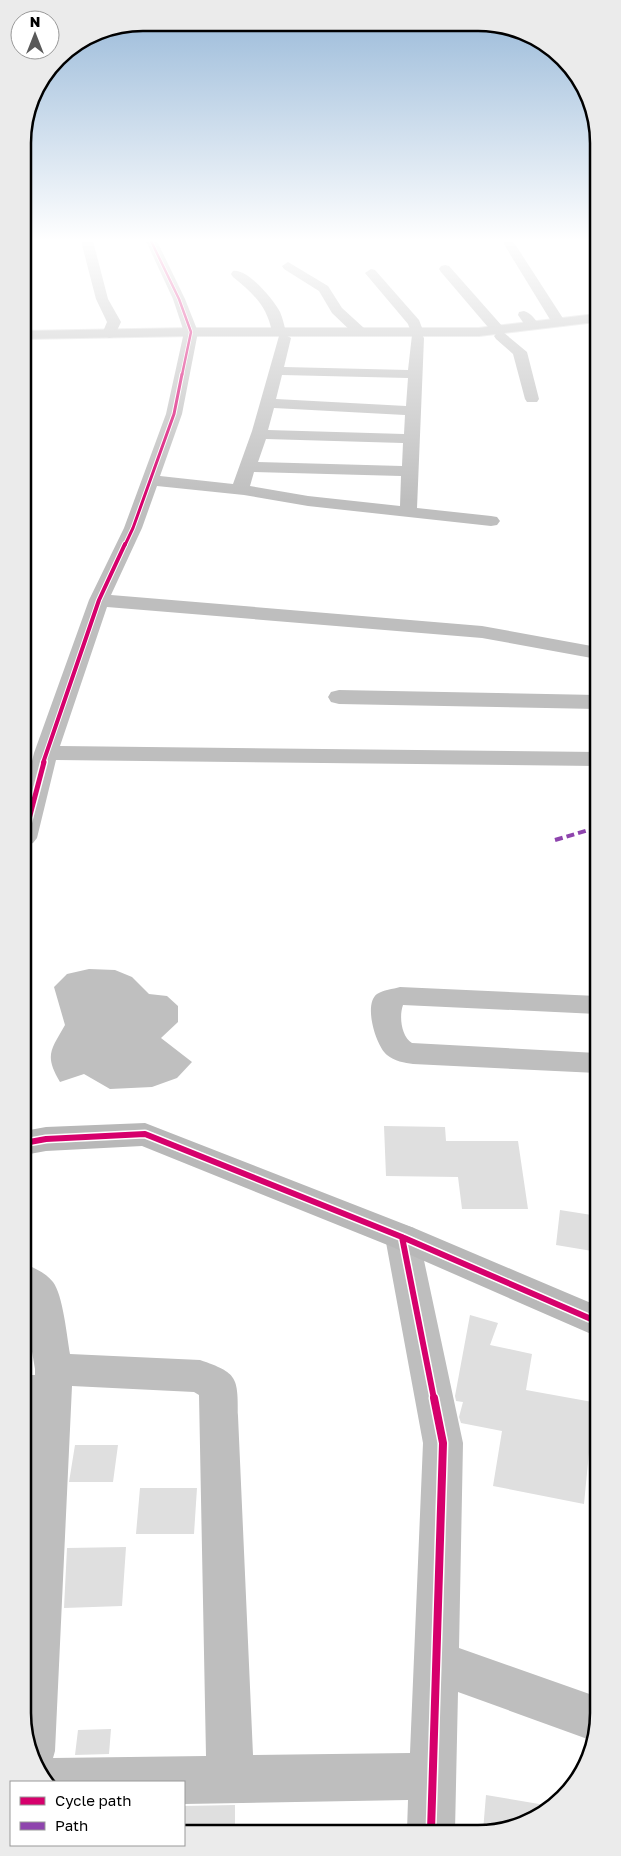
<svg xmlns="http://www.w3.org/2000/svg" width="621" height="1856" font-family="'Golos Text',sans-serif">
  <rect width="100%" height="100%" fill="#fff"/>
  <path fill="#bfbfbf" d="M 89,969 L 115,970 L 132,977 L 149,994 L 167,996 L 178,1006 L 178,1022 L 161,1038 L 192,1062 L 177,1078 L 152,1087 L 110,1089 L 84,1074 L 60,1082 C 44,1055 51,1050 65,1025 L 54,987 L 67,974 Z"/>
  <path fill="#dfdfdf" d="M 384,1126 L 445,1127 L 446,1141 L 518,1141 L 528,1209 L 462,1209 L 458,1177 L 386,1176 Z
    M 560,1210 L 598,1216 L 598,1252 L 556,1245 Z
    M 470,1315 L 498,1323 L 490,1345 L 532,1354 L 526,1390 L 598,1403 L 598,1444 L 590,1442 L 584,1504 L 493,1486 L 502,1431 L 461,1423 L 459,1417 L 463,1402 L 456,1401 L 455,1396 Z
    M 75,1445 L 118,1445 L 113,1482 L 69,1482 Z
    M 140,1488 L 197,1488 L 194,1534 L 136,1534 Z
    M 126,1547 L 122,1606 L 64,1608 L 67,1548 Z
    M 111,1729 L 109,1754 L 75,1755 L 78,1730 Z
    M 486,1795 L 551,1806 L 538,1818 L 501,1831 L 483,1831 Z
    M 235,1805 L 235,1831 L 184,1831 L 184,1806 Z"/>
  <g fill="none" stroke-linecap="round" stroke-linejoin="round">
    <g stroke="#dbdbdb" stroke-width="2">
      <path id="primary" d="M 596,314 L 596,322 L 479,336 L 191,336 L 23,339 L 23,331 L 191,328 L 479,328 Z"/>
    </g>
    <path fill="#bebebe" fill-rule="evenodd" d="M 81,241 L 93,241 L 108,299 L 121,322 L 114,337 L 109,338 L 102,334 L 107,322 L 96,299 Z
      M 146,241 L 157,241 L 185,299 L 198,332 L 182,414 L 160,476 L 233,484 L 252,431 L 279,336 L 272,332 C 267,306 253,293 233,277 L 231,274 L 233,271 C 247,268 274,300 280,312 C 283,319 284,325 286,332 L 284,334 L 291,338 L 284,367 L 408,370 L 412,335 L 408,324 L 365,273 L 371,269 L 375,270 L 419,320 L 424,333 L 422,335 L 424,338 L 417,508 L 491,516 L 497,517 L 500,521 L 497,525 L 491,526 L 308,506 L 244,495 L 157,486 L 142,528 L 111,595 L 482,626 L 597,647 L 597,659 L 482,638 L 107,607 L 60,746 L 597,752 L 597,766 L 56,760 L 37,838 L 33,843 L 24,846 L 24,793 L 34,753 L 89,600 L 124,528 L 166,414 L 184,332 L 173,299 ZM 282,375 L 408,378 L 406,406 L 276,399 ZM 274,408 L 405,415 L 404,434 L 268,430 ZM 266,439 L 403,443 L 402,466 L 258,462 ZM 254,472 L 401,476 L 400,506 L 308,496 L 250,486 Z
      M 502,241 L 513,241 L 566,323 L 564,326 L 554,326 Z
      M 288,262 L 328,286 L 342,308 L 365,329 L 367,332 L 365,335 L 355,335 L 332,313 L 319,291 L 284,269 L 282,266 Z
      M 445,265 L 449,266 L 503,327 L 505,330 L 503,332 L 527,352 L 539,399 L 537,402 L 527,402 L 525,399 L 513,354 L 496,339 L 494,336 L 496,334 L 493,333 L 441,272 L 439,269 L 441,266 Z
      M 524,311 C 531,313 535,319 539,325 L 537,328 L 527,328 L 518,315 L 519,312 Z
      M 339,690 L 597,695 L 597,709 L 339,704 L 331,702 L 328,697 L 331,692 Z
      M 400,987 L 597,996 L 597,1014 L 403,1005 C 399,1016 401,1036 412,1043 L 597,1053 L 597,1073 L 413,1064 C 405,1063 394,1061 387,1055 C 376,1046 363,1004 377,994 C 383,990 393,989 400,987 Z
      M 402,1224 L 414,1228 L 419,1237 L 463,1443 L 459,1648 L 598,1697 L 598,1721 L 593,1741 L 458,1692 L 455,1831 L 407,1831 L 408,1800 L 184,1804 L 184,1782 L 49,1782 L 25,1736 L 24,1521 L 32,1407 L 24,1407 L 24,1375 L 35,1375 L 35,1369 L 24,1305 L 24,1264 C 35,1268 46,1273 53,1282 C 63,1295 67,1337 70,1354 L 200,1360 C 238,1373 238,1377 238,1416 L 253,1755 L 410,1753 L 423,1443 L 385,1237 L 390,1228 ZM 72,1386 L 194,1392 L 199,1395 L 206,1756 L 53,1758 L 55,1751 Z"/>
    <path fill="#b8b8b8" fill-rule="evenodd" d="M 145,1123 L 414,1228 L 598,1306 L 598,1337 L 390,1246 L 142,1146 L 46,1151 L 24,1155 L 24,1131 L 46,1127 Z"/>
    <use href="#primary" fill="#bebebe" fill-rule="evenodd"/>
    <path stroke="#8e44ad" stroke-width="4" stroke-dasharray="8 4" stroke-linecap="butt" d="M 555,840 L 592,829 L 597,830"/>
    <g stroke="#fff" stroke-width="4">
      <path id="cycleway-far5" d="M 151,241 L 179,299 L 191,332 L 182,375"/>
    </g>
    <g stroke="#fff" stroke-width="5">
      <path id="cycleway-far4" d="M 125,545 L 133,528 L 174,414 L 182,374"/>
    </g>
    <g stroke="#fff" stroke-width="6">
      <path id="cycleway-far3" d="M 43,763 L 99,600 L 125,544"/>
    </g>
    <g stroke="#fff" stroke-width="8">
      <path id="cycleway-far2" d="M 24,838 L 44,762"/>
    </g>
    <g stroke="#fff" stroke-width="9">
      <path id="cycleway-far1" d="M 24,1143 L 46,1139 L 145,1134 L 402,1237 L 598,1322
        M 402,1237 L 434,1399"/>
    </g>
    <g stroke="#fff" stroke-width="11">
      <path id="cycleway" d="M 431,1831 L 443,1443 L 434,1398"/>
    </g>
    <use href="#cycleway-far5" stroke="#d6006c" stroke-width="2.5"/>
    <use href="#cycleway-far4" stroke="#d6006c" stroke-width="3"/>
    <use href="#cycleway-far3" stroke="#d6006c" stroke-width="4"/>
    <use href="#cycleway-far2" stroke="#d6006c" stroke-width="5"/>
    <use href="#cycleway-far1" stroke="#d6006c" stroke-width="6"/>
    <use href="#cycleway" stroke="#d6006c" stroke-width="8"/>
  </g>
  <linearGradient id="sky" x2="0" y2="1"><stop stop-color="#97b8d8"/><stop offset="0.48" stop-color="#fff"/><stop offset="1" stop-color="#fff" stop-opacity="0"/></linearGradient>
  <rect width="621" height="501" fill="url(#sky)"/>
  <path d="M0 0H621V1856H0ZM143 31H478A112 112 0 0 1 590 143V1713A112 112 0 0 1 478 1825H143A112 112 0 0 1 31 1713V143A112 112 0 0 1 143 31Z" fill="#ebebeb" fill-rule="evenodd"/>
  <path fill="none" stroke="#000" stroke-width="2.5" d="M143 31H478A112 112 0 0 1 590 143V1713A112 112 0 0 1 478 1825H143A112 112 0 0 1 31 1713V143A112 112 0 0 1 143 31Z"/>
  <rect x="10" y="1781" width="175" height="65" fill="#ffffff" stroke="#999999"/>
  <rect x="20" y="1797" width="25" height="8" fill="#d6006c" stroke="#999999"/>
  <text x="55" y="1806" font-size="15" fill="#000000">Cycle path</text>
  <rect x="20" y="1822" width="25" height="8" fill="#8e44ad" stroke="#999999"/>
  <text x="55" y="1831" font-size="15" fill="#000000">Path</text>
  <g transform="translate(35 35)"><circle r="24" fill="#ffffff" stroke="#999999"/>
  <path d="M0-4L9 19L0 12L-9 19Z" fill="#595959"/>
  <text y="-8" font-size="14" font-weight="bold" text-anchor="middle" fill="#000000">N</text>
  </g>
</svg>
